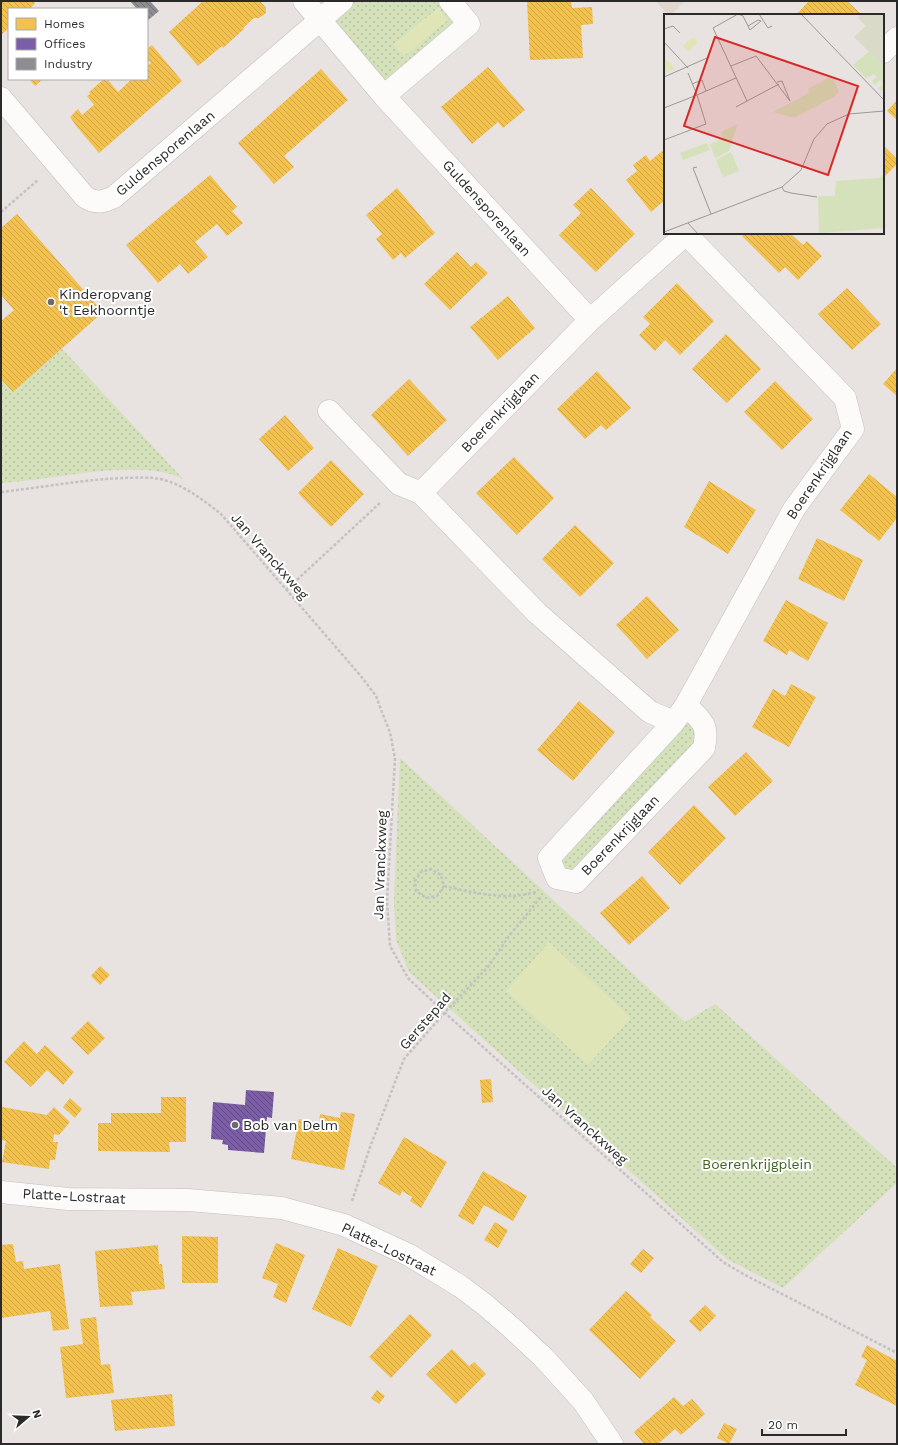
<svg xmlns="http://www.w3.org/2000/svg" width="898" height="1445" font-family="'Work Sans',sans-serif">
  <defs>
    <pattern id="grass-dots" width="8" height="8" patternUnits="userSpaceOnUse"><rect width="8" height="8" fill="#d4e1ba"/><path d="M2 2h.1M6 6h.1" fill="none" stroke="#b6c1a0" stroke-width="1.8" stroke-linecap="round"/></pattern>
    <pattern id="homes-back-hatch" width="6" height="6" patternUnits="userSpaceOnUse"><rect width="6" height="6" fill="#f2c14e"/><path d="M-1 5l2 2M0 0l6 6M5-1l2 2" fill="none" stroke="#d0a644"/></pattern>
    <pattern id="offices-back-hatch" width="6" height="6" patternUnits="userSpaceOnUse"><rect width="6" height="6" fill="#7b5ea7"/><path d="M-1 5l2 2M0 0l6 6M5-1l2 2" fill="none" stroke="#604a80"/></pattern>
    <pattern id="industry-back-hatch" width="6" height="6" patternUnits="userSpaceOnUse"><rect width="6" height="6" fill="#8d8d92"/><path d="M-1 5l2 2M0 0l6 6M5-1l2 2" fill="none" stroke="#737377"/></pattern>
  </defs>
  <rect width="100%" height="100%" fill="#e8e2e0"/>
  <path fill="#e2d7ce" d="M 655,1 L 685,1 L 671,15 L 669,15 Z"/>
  <path fill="url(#grass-dots)" d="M 342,1 L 450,1 L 469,24 L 384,96 L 320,20 Z
    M 62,349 L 183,479 C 176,476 169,473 162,472 C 112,463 52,480 1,483 L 1,379 L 13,392 Z
    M 687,724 L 691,724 L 700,737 L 577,871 L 564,871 L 559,856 Z
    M 400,758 L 685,1022 L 715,1004 L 897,1168 L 897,1183 L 783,1288 L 727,1259 L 409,972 L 396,940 L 394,903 Z"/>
  <path fill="#e0e5b8" d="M 438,8 L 448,20 L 404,56 L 394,44 Z
    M 549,942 L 631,1018 L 588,1065 L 506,991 Z"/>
  <path fill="url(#homes-back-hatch)" d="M 1,1 L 33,1 L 35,3 L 30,9 L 9,9 L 9,28 L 1,35 Z
    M 203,1 L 260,1 L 266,8 L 266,13 L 259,18 L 254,18 L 243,28 L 244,29 L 223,48 L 222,46 L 198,66 L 169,32 Z
    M 527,1 L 571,1 L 572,8 L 592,7 L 593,24 L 581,25 L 583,58 L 530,60 Z
    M 809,1 L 847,1 L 862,15 L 796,15 Z
    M 152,45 L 182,81 L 99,153 L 77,127 L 70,117 L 78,109 L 82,115 L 94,105 L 87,96 L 90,94 L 89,92 L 104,79 L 106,81 L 108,80 L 118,92 L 132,79 L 147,79 L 147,66 L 151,63 L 147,59 L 147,49 Z
    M 488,67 L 525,110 L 503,128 L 498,122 L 472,144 L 441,107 Z
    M 321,69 L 348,100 L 284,156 L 294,167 L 274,184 L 238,143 Z
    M 29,79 L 43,79 L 35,86 Z
    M 897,100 L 897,120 L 887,111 Z
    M 883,145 L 897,159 L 897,164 L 883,178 Z
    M 665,149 L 665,200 L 651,212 L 626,180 L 637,171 L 633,165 L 646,155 L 650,161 Z
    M 210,175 L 237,207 L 232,211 L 243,223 L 227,236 L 217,224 L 195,242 L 208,257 L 188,274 L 180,264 L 158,283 L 126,245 Z
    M 397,188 L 435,233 L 405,258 L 401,253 L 393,260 L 376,239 L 382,234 L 366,215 Z
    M 591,188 L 635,234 L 596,272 L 559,235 L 581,213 L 573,205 Z
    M 17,214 L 103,312 L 13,392 L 1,379 L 1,321 L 14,310 L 1,295 L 1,228 Z
    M 746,233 L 790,233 L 803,245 L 807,241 L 822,256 L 798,280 L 785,267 L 779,273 L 742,236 Z
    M 457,252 L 471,267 L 476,262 L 488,273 L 450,310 L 424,284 Z
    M 677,283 L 714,321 L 680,355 L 665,340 L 655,351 L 639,335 L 650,324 L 643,317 Z
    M 847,288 L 881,324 L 852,350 L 818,314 Z
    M 508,296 L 535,328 L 498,360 L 470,327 Z
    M 726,334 L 761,369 L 727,403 L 692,369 Z
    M 897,368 L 897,396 L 883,384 Z
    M 597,371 L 631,408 L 606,430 L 601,425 L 585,439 L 557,409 Z
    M 409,379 L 447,420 L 408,456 L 371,415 Z
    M 775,381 L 813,419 L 782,450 L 744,412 Z
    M 285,415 L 314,448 L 288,471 L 259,439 Z
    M 514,457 L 554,498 L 517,535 L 476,493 Z
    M 331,460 L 364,494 L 331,527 L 298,493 Z
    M 869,474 L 897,497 L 897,518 L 879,541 L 840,510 Z
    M 709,481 L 756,510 L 728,554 L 684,527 Z
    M 575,525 L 614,563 L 580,597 L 542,559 Z
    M 817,538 L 863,560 L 844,601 L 798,579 Z
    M 647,596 L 679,630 L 647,659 L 616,625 Z
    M 786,600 L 828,623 L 808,661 L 789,650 L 787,655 L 763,641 Z
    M 791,684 L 816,697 L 789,747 L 752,727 L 773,689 L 785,696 Z
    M 579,701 L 615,732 L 573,781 L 537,750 Z
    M 746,752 L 773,781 L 735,816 L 708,787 Z
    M 694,805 L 726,838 L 680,885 L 648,852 Z
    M 642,876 L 670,908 L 629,945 L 600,913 Z
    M 100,966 L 110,975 L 100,985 L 91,976 Z
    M 88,1021 L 105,1038 L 88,1055 L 71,1038 Z
    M 24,1041 L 37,1054 L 45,1045 L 74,1072 L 63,1085 L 47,1070 L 31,1087 L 4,1062 Z
    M 491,1079 L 493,1102 L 482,1103 L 480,1080 Z
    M 161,1097 L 186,1097 L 186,1142 L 169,1142 L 170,1152 L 98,1151 L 98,1123 L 111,1123 L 111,1113 L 161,1113 Z
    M 70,1098 L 82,1109 L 75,1118 L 63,1107 Z
    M 2,1107 L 47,1115 L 54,1107 L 70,1122 L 59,1135 L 54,1134 L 53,1142 L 58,1142 L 55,1160 L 50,1160 L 49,1169 L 2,1162 L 6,1141 L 1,1140 Z
    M 341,1112 L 355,1114 L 344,1170 L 291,1159 L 299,1119 L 319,1123 L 320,1114 L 340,1118 Z
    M 404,1137 L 447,1162 L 421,1208 L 410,1201 L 412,1197 L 402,1191 L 400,1196 L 378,1183 Z
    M 483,1171 L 527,1196 L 513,1221 L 484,1205 L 473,1225 L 458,1216 Z
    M 495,1222 L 508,1230 L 498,1248 L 484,1240 Z
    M 182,1236 L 218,1237 L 218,1283 L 182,1283 Z
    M 276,1243 L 305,1255 L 286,1303 L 273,1297 L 278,1284 L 262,1278 Z
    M 13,1244 L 16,1262 L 23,1261 L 24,1269 L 60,1264 L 69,1329 L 53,1331 L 50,1311 L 1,1318 L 1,1245 Z
    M 158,1245 L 159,1264 L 162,1264 L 165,1289 L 131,1292 L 133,1305 L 100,1307 L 95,1251 Z
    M 338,1248 L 378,1266 L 351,1327 L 312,1309 Z
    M 643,1249 L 654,1258 L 641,1273 L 630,1264 Z
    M 626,1291 L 652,1315 L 650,1317 L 676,1341 L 640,1379 L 589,1330 Z
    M 705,1305 L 716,1316 L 700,1332 L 689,1321 Z
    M 410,1314 L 432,1335 L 391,1378 L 369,1357 Z
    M 96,1317 L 101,1365 L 110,1364 L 114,1393 L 66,1398 L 60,1347 L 83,1344 L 80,1319 Z
    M 867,1345 L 897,1361 L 897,1406 L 855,1385 L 867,1360 L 861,1357 Z
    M 452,1349 L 469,1366 L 474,1362 L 486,1374 L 456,1404 L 426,1374 Z
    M 377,1390 L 385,1396 L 379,1404 L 371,1398 Z
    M 172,1394 L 175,1426 L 115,1431 L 111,1400 Z
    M 674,1397 L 683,1406 L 692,1399 L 705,1414 L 681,1435 L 675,1429 L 658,1444 L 644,1444 L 634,1432 Z
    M 724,1423 L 737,1429 L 729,1444 L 717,1438 Z"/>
  <path fill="url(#offices-back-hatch)" d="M 246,1090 L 274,1092 L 272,1118 L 267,1117 L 264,1153 L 228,1150 L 228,1145 L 222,1144 L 223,1140 L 211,1139 L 213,1102 L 245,1105 Z"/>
  <path fill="url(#industry-back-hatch)" d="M 130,1 L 150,1 L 159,11 L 147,21 L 147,9 L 137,9 Z"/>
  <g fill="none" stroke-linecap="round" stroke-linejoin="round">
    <g stroke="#c2c1c1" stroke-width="23">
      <path id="street" d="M 304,1 L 320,20 L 342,1
        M 883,52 L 897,38
        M 384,96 L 469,24 L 450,1
        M 1,98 L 85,197 C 96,204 103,202 114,197 L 320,20 L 384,96 L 590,320
        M 329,411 L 399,484 L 421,493
        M 686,705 C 702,722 709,723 704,748 L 576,882 L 557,878 L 549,858 L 674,722 L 686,705 L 794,509 L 853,429 L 845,398 L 686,234
        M 674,722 L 650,712 L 537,613 L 421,493 L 590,320 L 687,233
        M 1,1192 L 68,1199 L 188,1200 L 282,1208 L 344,1225 L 409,1255 L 460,1286 L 484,1304 L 514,1330 L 543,1357 L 583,1401 L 612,1444"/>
    </g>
    <path stroke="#c3c2c2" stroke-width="2.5" stroke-dasharray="3 2" stroke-linecap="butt" d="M 1,212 L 38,180
      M 1,492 C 36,488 70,482 105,479 C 121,478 138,477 154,478 C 179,481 202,499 221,514 L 360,675 L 376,696 L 383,715 L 390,732 L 395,759 L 387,901 L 390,946 L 408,978 L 445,1013 L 723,1262 L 745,1275 L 897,1353
      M 286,590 L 381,502
      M 444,886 L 437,896 L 426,898 L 416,891 L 415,881 L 421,872 L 431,869 L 441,875 L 444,886 C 475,893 505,901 536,892
      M 352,1201 L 370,1147 L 404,1059 L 448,1009 L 488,967 L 509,936 L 541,897"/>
    <use href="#street" stroke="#fcfbfa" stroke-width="22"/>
  </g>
  <g fill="#6c6a6a" stroke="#fff" stroke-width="1.5">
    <circle cx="51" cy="302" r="4"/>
    <circle cx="235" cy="1125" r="4"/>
  </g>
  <g text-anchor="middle" stroke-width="4" stroke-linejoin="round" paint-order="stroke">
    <g font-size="14" fill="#2a2a2a" stroke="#fff">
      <text transform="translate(165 153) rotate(-40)" y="5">Guldensporenlaan</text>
      <text transform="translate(487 208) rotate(48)" y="5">Guldensporenlaan</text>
      <text transform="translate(500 412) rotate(-46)" y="5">Boerenkrijglaan</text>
      <text transform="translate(819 474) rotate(-56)" y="5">Boerenkrijglaan</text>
      <text transform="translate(270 556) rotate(49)" y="5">Jan Vranckxweg</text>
      <text transform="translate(620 835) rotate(-46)" y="5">Boerenkrijglaan</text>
      <text transform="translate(380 865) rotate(-88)" y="5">Jan Vranckxweg</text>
      <text transform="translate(425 1021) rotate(-49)" y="5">Gerstepad</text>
      <text transform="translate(585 1125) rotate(42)" y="5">Jan Vranckxweg</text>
      <text transform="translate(74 1196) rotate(3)" y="5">Platte-Lostraat</text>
      <text transform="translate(389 1249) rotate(26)" y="5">Platte-Lostraat</text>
    </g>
    <g font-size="14" fill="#2a2a2a" stroke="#fff" text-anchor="start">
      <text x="59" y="299">Kinderopvang<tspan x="59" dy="16">'t Eekhoorntje</tspan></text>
      <text x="243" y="1130">Bob van Delm</text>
    </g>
    <g font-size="14" fill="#3e641d" stroke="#fff">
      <text x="757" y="1169">Boerenkrijgplein</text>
    </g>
  </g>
  <g transform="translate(664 14)">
    <rect width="220" height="220" fill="#e8e2e0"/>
    <path d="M 205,38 L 220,52 L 220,75 L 217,77 L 214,74 L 219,70 L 216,66 L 211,71 L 208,67 L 213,63 L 210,60 L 202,64 L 189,51 ZM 168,62 L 175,78 L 170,83 L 130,104 L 109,98 L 145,79 L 144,75 ZM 74,110 L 65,137 L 51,144 L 46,130 L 59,124 L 57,118 ZM 67,138 L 75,157 L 59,163 L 52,146 ZM 220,161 L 220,214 L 155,219 L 154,182 L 171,182 L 172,167 L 215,164 Z" fill="#d4e1ba"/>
    <path d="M 197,0 L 220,0 L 220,52 L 190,23 L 202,12 L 194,4 Z" fill="#d9dac8"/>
    <path d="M 43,129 L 46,136 L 19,146 L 16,139 Z" fill="#d4e1ba"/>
    <path d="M 29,23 L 34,28 L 24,38 L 19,32 ZM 2,45 L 11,55 L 0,60 L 0,47 Z" fill="#e0e5b8"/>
    <path fill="none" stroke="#9c9897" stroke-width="1" d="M 95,0 L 104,14 L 108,12M 137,0 L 220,86M 84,12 L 94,6 L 97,7 L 86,16 L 79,2 L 74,0 L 49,14 L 83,87 L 115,70M 0,15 L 9,12 L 16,19M 0,28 L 24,54M 67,52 L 92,42 L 126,87 L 118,67 L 113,68M 0,63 L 43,44M 28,70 L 38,66 L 42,77M 72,93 L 83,87M 0,94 L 33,81 L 24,59M 0,126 L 42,110 L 33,81 L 72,64M 33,153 L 29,154 L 47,200M 118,173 L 120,177 L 127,179 L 153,183M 24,209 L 34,220M 0,218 L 118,173 L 137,156 L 150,125 L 163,110 L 185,100 L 220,97"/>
    <path fill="#d62828" fill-opacity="0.15" stroke="#d62828" stroke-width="2" d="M 51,23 L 194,72 L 164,161 L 20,112 Z"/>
    <rect width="220" height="220" fill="none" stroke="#2a2a2a" stroke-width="2"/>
  </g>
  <rect width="898" height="1445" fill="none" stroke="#2a2a2a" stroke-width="4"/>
  <rect x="8" y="8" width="140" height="72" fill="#ffffff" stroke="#aaaaaa"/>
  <rect x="16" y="18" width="20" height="12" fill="#f2c14e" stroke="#aaaaaa"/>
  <text x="44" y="28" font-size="12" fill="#2a2a2a">Homes</text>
  <rect x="16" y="38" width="20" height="12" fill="#7b5ea7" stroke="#aaaaaa"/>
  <text x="44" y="48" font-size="12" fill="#2a2a2a">Offices</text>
  <rect x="16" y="58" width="20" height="12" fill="#8d8d92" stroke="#aaaaaa"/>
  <text x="44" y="68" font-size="12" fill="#2a2a2a">Industry</text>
  <g transform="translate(28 1417) rotate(71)" stroke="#ffffff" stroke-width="3" paint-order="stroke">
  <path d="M0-3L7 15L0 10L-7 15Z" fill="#2a2a2a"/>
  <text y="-6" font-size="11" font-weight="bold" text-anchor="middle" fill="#2a2a2a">N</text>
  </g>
  <path d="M762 1429v6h84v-6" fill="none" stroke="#2a2a2a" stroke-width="2"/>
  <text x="768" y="1429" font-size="12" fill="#2a2a2a" stroke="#ffffff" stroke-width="3" paint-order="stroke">20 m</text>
</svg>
